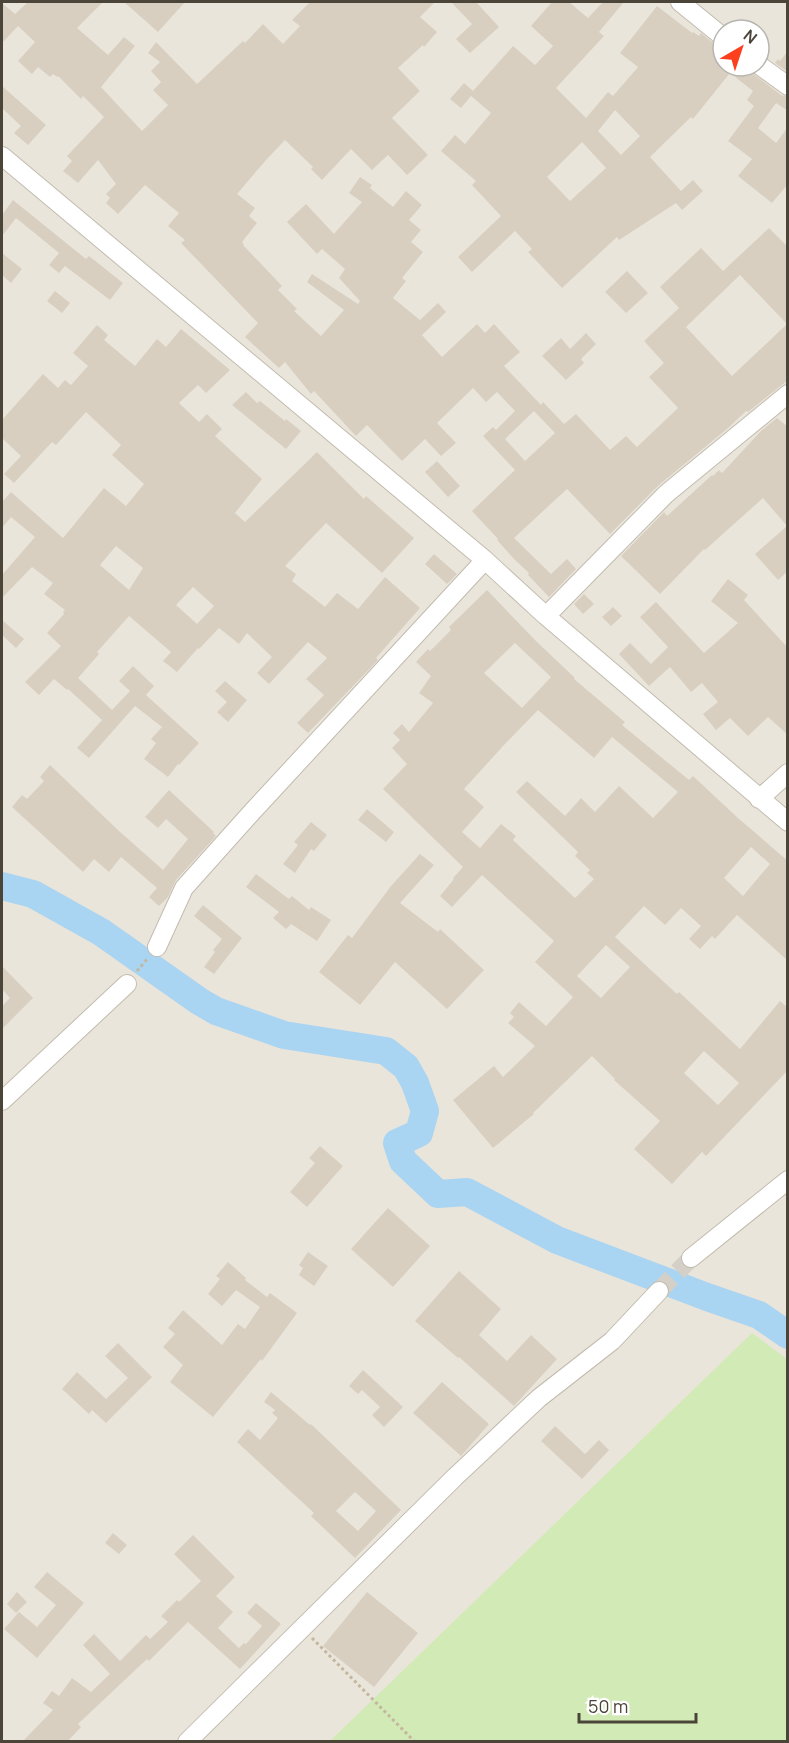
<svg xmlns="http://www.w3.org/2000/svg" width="789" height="1743" font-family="Manrope,sans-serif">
  <rect width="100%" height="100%" fill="#f6f3ec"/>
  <path fill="#eae5da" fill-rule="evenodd" d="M 2,2 L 787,2 L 787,1741 L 2,1741 ZM 723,30 L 759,30 L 759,66 L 723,66 Z"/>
  <path fill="#d2eab5" d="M 752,1333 L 787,1359 L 787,1741 L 330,1741 Z"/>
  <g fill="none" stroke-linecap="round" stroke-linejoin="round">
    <path stroke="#a9d4f2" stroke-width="28" d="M 2,886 L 33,894 L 101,932 L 199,1001 L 216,1011 L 284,1035 L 386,1051 L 406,1067 L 415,1083 L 425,1111 L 419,1133 L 397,1143 L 403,1161 L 438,1194 L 467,1192 L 557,1240 L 707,1297 L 759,1315 L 788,1335"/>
  </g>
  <path fill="#d8cfc1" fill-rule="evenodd" d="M 28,2 L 103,2 L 77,28 L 108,55 L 124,37 L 135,46 L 101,87 L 142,131 L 168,105 L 153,90 L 161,82 L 151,71 L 160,62 L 148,53 L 156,42 L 197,84 L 243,41 L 245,43 L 263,24 L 283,44 L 300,26 L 292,20 L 310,2 L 435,2 L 420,17 L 437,32 L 424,47 L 423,45 L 398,68 L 420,91 L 392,118 L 428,155 L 407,175 L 388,155 L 372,170 L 351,149 L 322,180 L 311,169 L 313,167 L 285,140 L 266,160 L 237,194 L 255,208 L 249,216 L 257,223 L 242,242 L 244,244 L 243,245 L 282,286 L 278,290 L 297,309 L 294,311 L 321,336 L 344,310 L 307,282 L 312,274 L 358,304 L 360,301 L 339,278 L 345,269 L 322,249 L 317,254 L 287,222 L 306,204 L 334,234 L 362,202 L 349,193 L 360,177 L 372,185 L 370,188 L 393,207 L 406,191 L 422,205 L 409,220 L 421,230 L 411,242 L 423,252 L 402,278 L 406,281 L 393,298 L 420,320 L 438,303 L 446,312 L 422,335 L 442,357 L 477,324 L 485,333 L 494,324 L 520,352 L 504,366 L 541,405 L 543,402 L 564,424 L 576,414 L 610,450 L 626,436 L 637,447 L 678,408 L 649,377 L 664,363 L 644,341 L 679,308 L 660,287 L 701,248 L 723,271 L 769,228 L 788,247 L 788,380 L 748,412 L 746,411 L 727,429 L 659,485 L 610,534 L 567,489 L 514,538 L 551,574 L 567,559 L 576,569 L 549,597 L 528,575 L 529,573 L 514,559 L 497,540 L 498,539 L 472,511 L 515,470 L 483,436 L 493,427 L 496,430 L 515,411 L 497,392 L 486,402 L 473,388 L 437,423 L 456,443 L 441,456 L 425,439 L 402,461 L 367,425 L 356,436 L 314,391 L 311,394 L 285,362 L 279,368 L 245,337 L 258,323 L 181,243 L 185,240 L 168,226 L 179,213 L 145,185 L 118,214 L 106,203 L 110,198 L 106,194 L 116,184 L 98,160 L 78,183 L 63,171 L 72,161 L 67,156 L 104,117 L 83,96 L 81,99 L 58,76 L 57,77 L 53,74 L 50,77 L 38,67 L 32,74 L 18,61 L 35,42 L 18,26 L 2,43 L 2,3 L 15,14 ZM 740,275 L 787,324 L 732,376 L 686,327 ZM 534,411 L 555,433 L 525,461 L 505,439 Z
    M 124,2 L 185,2 L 158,32 Z
    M 451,2 L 476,2 L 499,27 L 470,53 L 456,39 L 472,24 Z
    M 552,2 L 569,2 L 588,18 L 603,2 L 624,2 L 599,32 L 604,36 L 556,88 L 586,118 L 608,92 L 613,96 L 638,67 L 620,53 L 657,6 L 692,33 L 693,32 L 699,36 L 701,33 L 713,43 L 712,44 L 723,53 L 723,66 L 743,66 L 781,95 L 788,97 L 788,111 L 776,103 L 758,128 L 776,143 L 788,127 L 788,184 L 772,203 L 738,176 L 752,159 L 728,141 L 754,106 L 747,100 L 753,91 L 730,73 L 693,119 L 691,117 L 650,157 L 681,191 L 693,180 L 703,191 L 682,210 L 676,203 L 619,240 L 617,237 L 562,288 L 528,252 L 532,249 L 515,231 L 472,272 L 458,257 L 501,216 L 472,185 L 476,181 L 441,151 L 455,135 L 465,144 L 491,113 L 471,96 L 461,108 L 450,99 L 464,83 L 473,91 L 513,46 L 535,65 L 553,46 L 531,26 ZM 615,110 L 640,136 L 621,155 L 598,131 ZM 582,142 L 606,168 L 570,201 L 547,177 Z
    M 788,51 L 788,72 L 775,63 L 778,59 L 780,61 Z
    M 2,86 L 46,125 L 28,145 L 14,133 L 21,126 L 2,108 Z
    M 13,200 L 86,259 L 89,256 L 123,283 L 110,300 L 65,266 L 59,273 L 49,265 L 59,253 L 16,218 L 2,236 L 2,215 Z
    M 2,253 L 22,269 L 11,283 L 2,275 Z
    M 627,271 L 648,293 L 626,313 L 605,292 Z
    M 55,291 L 70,303 L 62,313 L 47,301 Z
    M 97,325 L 108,335 L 104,340 L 135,366 L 157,339 L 166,347 L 181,329 L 230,370 L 206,393 L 198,385 L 179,403 L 199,422 L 207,414 L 222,429 L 215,436 L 262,479 L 235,513 L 245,522 L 317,452 L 364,499 L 366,496 L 414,538 L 382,573 L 326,523 L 285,566 L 296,574 L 292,581 L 325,607 L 337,593 L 358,609 L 385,577 L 420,608 L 376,658 L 378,660 L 308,733 L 297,723 L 324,695 L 306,679 L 327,658 L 308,642 L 269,684 L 257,673 L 272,657 L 247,633 L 239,644 L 219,628 L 199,649 L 198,648 L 177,672 L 163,661 L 171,652 L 129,616 L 97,652 L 99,654 L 78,678 L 112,710 L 130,691 L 119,681 L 133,666 L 154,686 L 146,695 L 199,743 L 179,765 L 178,764 L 168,777 L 144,759 L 156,743 L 151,739 L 162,727 L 135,706 L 89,758 L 77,748 L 102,720 L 68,689 L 67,690 L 54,679 L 39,695 L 25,682 L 61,646 L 47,633 L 64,614 L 63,612 L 65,610 L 44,594 L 53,583 L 32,567 L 2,598 L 2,575 L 35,537 L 11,517 L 2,528 L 2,502 L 11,492 L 63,538 L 104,488 L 126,506 L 144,484 L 112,455 L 121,445 L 86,412 L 56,445 L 52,442 L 14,483 L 4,474 L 21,456 L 2,438 L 2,420 L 43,374 L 58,388 L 65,380 L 71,385 L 88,366 L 73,353 ZM 116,546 L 143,568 L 129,590 L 100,565 ZM 193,587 L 214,606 L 197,624 L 176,605 Z
    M 586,333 L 596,344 L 581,359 L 584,363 L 566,380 L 542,356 L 561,338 L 570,349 Z
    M 246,392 L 257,403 L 260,401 L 285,421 L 286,419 L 301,431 L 286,449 L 232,405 Z
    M 777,418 L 788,427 L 788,571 L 778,580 L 755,554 L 787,526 L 763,498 L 705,550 L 704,549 L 660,594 L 621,556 L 664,512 L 667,516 L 712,475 L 713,476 L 719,470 L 722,473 L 761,431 Z
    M 437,461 L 460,486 L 448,497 L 425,472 Z
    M 434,554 L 457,574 L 447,584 L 425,564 Z
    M 728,579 L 748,595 L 744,600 L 788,648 L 788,735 L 768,717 L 748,736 L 730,718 L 716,730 L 703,714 L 718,702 L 702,683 L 691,692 L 670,667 L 649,686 L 619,654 L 630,643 L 651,664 L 668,647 L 640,617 L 656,602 L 704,653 L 738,623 L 711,601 Z
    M 487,590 L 535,640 L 575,678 L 574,679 L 625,722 L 622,725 L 689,780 L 693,776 L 738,818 L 788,861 L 788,961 L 737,915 L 715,939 L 712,936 L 700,949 L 689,939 L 701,926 L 681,908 L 665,925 L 644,906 L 615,937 L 677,994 L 679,992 L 740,1049 L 780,1001 L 788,1008 L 788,1070 L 706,1156 L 702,1152 L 672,1184 L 634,1149 L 660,1121 L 614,1080 L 615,1079 L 592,1056 L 533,1113 L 534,1114 L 493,1148 L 453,1100 L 494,1066 L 503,1077 L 535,1046 L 508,1023 L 514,1017 L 510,1013 L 519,1002 L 546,1026 L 573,997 L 535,962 L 554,941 L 482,875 L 452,907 L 440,896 L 454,879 L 453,878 L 463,867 L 383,789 L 407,764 L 392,748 L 400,740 L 393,733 L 402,724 L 409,732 L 433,703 L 419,693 L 431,676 L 416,662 L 428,649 L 430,651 L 451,630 L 449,627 ZM 515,643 L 551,677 L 522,708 L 484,673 ZM 538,710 L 594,758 L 612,737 L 678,792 L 653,818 L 619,786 L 595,812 L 581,798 L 565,816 L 527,781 L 516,792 L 578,852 L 575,856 L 590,870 L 587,873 L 594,879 L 575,898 L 513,840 L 516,836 L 501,824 L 480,848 L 462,832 L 484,807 L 464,789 L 504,745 ZM 751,847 L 770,864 L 743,896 L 724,878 ZM 606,945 L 630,967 L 601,998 L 577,976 ZM 704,1051 L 739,1083 L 718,1105 L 684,1073 Z
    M 584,594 L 594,604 L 583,614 L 574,604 Z
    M 613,607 L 622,616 L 611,626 L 602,617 Z
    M 2,620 L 24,639 L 16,648 L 2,635 Z
    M 225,681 L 247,700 L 228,722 L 217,712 L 227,702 L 215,691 Z
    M 50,765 L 119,831 L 163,870 L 188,839 L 166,819 L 158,828 L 145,817 L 169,790 L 214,832 L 213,833 L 216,836 L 176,880 L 168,897 L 159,906 L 149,897 L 157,888 L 121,857 L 109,872 L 94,859 L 83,872 L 12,807 L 22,795 L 27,799 L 44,781 L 40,777 Z
    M 367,809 L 394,832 L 386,842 L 358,820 Z
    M 311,822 L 327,835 L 314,851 L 311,849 L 295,873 L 283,864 L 298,845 L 294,842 Z
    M 420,854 L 434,865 L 400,903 L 438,932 L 440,929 L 484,970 L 447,1009 L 395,962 L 360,1005 L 319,972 L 348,935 L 352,938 L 391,886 Z
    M 256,874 L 289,899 L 292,896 L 309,910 L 311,907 L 331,920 L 317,941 L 291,924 L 286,929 L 273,918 L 279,912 L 246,887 Z
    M 203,905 L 242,938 L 214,974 L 204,967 L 215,952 L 213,950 L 222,939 L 194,916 Z
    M 2,966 L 33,998 L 2,1029 L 2,1006 L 10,998 L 2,989 Z
    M 320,1146 L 343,1166 L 307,1207 L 290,1192 L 315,1163 L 309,1158 Z
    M 388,1208 L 430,1246 L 393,1287 L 351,1249 Z
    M 308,1252 L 328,1266 L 314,1286 L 299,1275 L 303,1268 L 299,1265 Z
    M 228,1262 L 246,1278 L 245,1280 L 267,1297 L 270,1293 L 297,1313 L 262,1361 L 261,1359 L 213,1417 L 170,1382 L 183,1365 L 163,1347 L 175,1334 L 168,1328 L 183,1310 L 222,1345 L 238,1324 L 245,1329 L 260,1307 L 236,1290 L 222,1306 L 208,1294 L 220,1279 L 216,1276 Z
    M 459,1271 L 501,1309 L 479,1335 L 507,1361 L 531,1335 L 557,1359 L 514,1406 L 459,1357 L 458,1358 L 415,1321 Z
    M 118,1343 L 152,1377 L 106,1423 L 92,1410 L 89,1414 L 62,1389 L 77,1372 L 106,1399 L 128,1378 L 105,1356 Z
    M 363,1370 L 403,1407 L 384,1427 L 372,1415 L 380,1407 L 362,1390 L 358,1394 L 349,1386 Z
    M 442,1382 L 489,1424 L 461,1456 L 413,1413 Z
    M 271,1392 L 310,1425 L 311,1424 L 401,1510 L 355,1558 L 311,1516 L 314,1513 L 237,1442 L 248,1429 L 260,1440 L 278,1418 L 272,1413 L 275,1410 L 264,1402 ZM 355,1492 L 376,1511 L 358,1531 L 336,1511 Z
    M 555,1426 L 585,1454 L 599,1440 L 609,1450 L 582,1479 L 541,1441 Z
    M 113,1533 L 127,1545 L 119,1554 L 105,1543 Z
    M 193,1535 L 235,1577 L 216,1596 L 233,1612 L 218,1628 L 239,1648 L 244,1643 L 246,1644 L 262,1626 L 247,1613 L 256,1603 L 281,1624 L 240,1669 L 188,1622 L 149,1661 L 147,1659 L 78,1724 L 81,1727 L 67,1742 L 22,1742 L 53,1710 L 43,1703 L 52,1691 L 59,1696 L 72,1678 L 91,1692 L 110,1674 L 83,1645 L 94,1634 L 120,1661 L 146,1635 L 150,1639 L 168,1622 L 161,1616 L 177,1600 L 179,1602 L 201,1581 L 174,1554 Z
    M 47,1572 L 84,1603 L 37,1658 L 4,1629 L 19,1612 L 37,1627 L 56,1605 L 34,1587 Z
    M 17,1592 L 27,1602 L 16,1613 L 7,1604 Z
    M 367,1592 L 418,1633 L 374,1687 L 323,1646 Z"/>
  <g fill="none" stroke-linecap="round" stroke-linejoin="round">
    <path stroke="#d4d0c8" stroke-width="18" stroke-dasharray="18 9" stroke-linecap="butt" d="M 659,1291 L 691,1258"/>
    <g stroke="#c2bbae" stroke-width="20">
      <path id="minor" d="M 680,2 L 723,37
        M 759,65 L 788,86
        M 2,156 L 485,560 L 546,616 L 788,822
        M 546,616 L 666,494 L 788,394
        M 759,799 L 788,773
        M 157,947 L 184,888 L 252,812 L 485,560
        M 2,1101 L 127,984
        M 691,1258 L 788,1180
        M 187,1742 L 455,1477 L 539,1398 L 612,1341 L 659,1291"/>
    </g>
    <path stroke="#c4b79f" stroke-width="3" stroke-dasharray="3 3" stroke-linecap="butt" d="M 137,971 L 148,958
      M 312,1638 L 415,1742"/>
    <use href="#minor" stroke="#fff" stroke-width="18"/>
  </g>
  <rect width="789" height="1743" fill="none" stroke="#4b4439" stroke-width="6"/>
  <g transform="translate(741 48) rotate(39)"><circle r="28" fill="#ffffff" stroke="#b7b4b0" stroke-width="1.5"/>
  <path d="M0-4.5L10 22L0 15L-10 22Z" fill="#fc3f1d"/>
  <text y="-9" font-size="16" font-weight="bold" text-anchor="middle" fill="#4b4439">N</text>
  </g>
  <path d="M579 1713v9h117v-9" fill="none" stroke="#4b4439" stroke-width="3"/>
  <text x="588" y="1713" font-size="18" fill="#4b4439" stroke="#ffffff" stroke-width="4.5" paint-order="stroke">50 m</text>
</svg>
